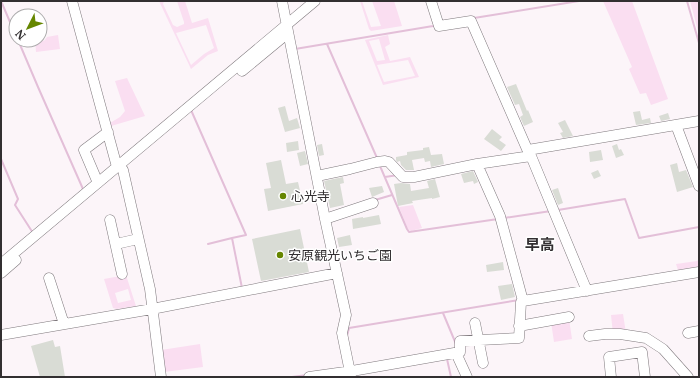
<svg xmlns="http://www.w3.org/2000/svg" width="700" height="378" font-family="Merriweather,'Noto Sans JP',serif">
  <rect width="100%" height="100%" fill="#fcf5f9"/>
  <path fill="#fadef1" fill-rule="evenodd" d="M 159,1 L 164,1 L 163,4 L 173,25 L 177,27 L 184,24 L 184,22 L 177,1 L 185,1 L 192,23 L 208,18 L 218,51 L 208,55 L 191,69 ZM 206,25 L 214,48 L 204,54 L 191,65 L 176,33 Z
    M 360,1 L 362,1 L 371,27 L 381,26 L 372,1 L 394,1 L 402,26 L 371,31 L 369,29 Z
    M 603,1 L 632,1 L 668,99 L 651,105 L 646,93 L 640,94 L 629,69 L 632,67 Z
    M 690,1 L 699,1 L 699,31 L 698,31 Z
    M 58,35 L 60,49 L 36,52 L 35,40 L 40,40 L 40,37 L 42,40 L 44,41 L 47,37 Z
    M 388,35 L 390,44 L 385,47 L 390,61 L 410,57 L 419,77 L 383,85 L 365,40 ZM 379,39 L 385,60 L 377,61 L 369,41 ZM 408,60 L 415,76 L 384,82 L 377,65 Z
    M 127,78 L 145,116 L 111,126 L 110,123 L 120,117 L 125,111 L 115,81 Z
    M 413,205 L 422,228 L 411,231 L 408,229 L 399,207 Z
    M 699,259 L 699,267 L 678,270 L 676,264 L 697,261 Z
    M 126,275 L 136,306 L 117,309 L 113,308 L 104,279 ZM 128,289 L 131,300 L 118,303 L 115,293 Z
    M 623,314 L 626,333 L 613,334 L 611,315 Z
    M 569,319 L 572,339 L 554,342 L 551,322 Z
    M 200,344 L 203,367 L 164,372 L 161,350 Z"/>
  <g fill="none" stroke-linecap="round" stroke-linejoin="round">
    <path stroke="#e3bfd8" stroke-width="2" d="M 1,1 L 16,36
      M 687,1 L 699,43
      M 474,18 L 579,1
      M 18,40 L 38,87 L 83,189
      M 327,44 L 377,158
      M 295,49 L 433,26 L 436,25
      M 191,110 L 246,235 L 232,238 L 242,288
      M 1,159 L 18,199 L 15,205 L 33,233
      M 380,166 L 407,229 L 409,232 L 498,219
      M 385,177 L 398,175
      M 375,200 L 392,195
      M 558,210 L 625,199 L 639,238 L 699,227
      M 504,218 L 551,211
      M 208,244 L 232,238
      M 443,313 L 456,344
      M 347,336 L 349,328 L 519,300
      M 447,359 L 451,377
      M 292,377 L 307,375"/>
  </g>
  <path fill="#d9dcd5" d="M 516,84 L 527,111 L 528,110 L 533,122 L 524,126 L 520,117 L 523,115 L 519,104 L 515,105 L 507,87 Z
    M 285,106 L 289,121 L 297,118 L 300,128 L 285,132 L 278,108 Z
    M 640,111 L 642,120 L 650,118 L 651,123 L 636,125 L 633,112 Z
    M 668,113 L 670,119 L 661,121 L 659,116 Z
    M 565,120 L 573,136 L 563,138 L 560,133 L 563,132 L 558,123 Z
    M 492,129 L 502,137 L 499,140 L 506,145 L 501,151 L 484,139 Z
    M 298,141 L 299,150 L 287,152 L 286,143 Z
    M 322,144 L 324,155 L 319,156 L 317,145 Z
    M 617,144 L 619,150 L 621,149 L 624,155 L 616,158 L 612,146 Z
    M 429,147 L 431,155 L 442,154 L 444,164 L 431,167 L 430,161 L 425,162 L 424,158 L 412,160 L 414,170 L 406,170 L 401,165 L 400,161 L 397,162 L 396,160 L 396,157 L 407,155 L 407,152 L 423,150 L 423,148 Z
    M 601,150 L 603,160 L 590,162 L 589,152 Z
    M 305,151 L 308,164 L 300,166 L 297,153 Z
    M 281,160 L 286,184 L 298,182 L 303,204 L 268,211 L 264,189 L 271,188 L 266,163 Z
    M 677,163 L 679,172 L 686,170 L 693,187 L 677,192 L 670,165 Z
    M 598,170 L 601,176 L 594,179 L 591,173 Z
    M 473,171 L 478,182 L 474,184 L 473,181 L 464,183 L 461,174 Z
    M 343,177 L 344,183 L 340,184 L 344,205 L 330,208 L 324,181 Z
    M 435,179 L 440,197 L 432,199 L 432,198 L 412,201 L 413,203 L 398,206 L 394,184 L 401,183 L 410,184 L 411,191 L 429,188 L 427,181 Z
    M 382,186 L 384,192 L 372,197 L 369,188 Z
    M 558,188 L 563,203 L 558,205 L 552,190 Z
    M 379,215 L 381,224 L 353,229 L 352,219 L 363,217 L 363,218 Z
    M 300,229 L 309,272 L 261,281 L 252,239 Z
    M 350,235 L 352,245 L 339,247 L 337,238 Z
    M 503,262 L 504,270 L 487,272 L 486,265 Z
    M 512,284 L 515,297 L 501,300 L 498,286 Z
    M 53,340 L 55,347 L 60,346 L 65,377 L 40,377 L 31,346 Z"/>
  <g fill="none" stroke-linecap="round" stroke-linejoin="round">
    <g stroke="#7f797d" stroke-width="11">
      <path id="minor" d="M 72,1 L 117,167
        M 282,1 L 325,219 L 346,315 L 342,333 L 351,377
        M 431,1 L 439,26 L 471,21 L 527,149 L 531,156 L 587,291
        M 242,71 L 288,33
        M 676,125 L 699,186
        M 528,150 L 699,121
        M 119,165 L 123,170 L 150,289 L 161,377
        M 317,176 L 350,169 L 377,162 L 385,161 L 389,162 L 403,177 L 414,177 L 477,164 L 531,156
        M 98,183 L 84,150 L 108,132
        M 325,219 L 373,203
        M 110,220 L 122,274
        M 116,244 L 138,239
        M 1,264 L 315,1
        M 1,273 L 16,260
        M 49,278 L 64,324
        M 523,301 L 699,272
        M 475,323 L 483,363
        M 519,326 L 569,317
        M 688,333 L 699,331
        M 1,335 L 152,309 L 337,273
        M 589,336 L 605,334 L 620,334 L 646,338 L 663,349 L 688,377
        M 456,353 L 467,377
        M 309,377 L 352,371 L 460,352 L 460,341 L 519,338 L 521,302 L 523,301 L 500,216 L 477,164
        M 611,377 L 609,357 L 642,352 L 645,377"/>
    </g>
    <use href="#minor" stroke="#fff" stroke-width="10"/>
  </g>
  <g fill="#658600" stroke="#fff" stroke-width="1.5">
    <circle cx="283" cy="196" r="4"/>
    <circle cx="280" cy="255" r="4"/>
  </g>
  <g text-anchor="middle" stroke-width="3" stroke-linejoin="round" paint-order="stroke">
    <g font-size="13" fill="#322f31" stroke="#fff" text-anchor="start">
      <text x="291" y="201">心光寺</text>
      <text x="288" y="260">安原観光いちご園</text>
    </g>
    <g font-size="15" font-weight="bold" fill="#322f31" stroke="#fff">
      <text x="540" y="250">早高</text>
    </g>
  </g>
  <rect width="700" height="378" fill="none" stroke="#322f31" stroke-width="4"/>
  <g transform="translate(28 28) rotate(228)"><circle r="19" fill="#ffffff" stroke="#adacad"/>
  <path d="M0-3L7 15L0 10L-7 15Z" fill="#658600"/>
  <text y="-6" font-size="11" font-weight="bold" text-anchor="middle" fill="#322f31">N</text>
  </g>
</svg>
